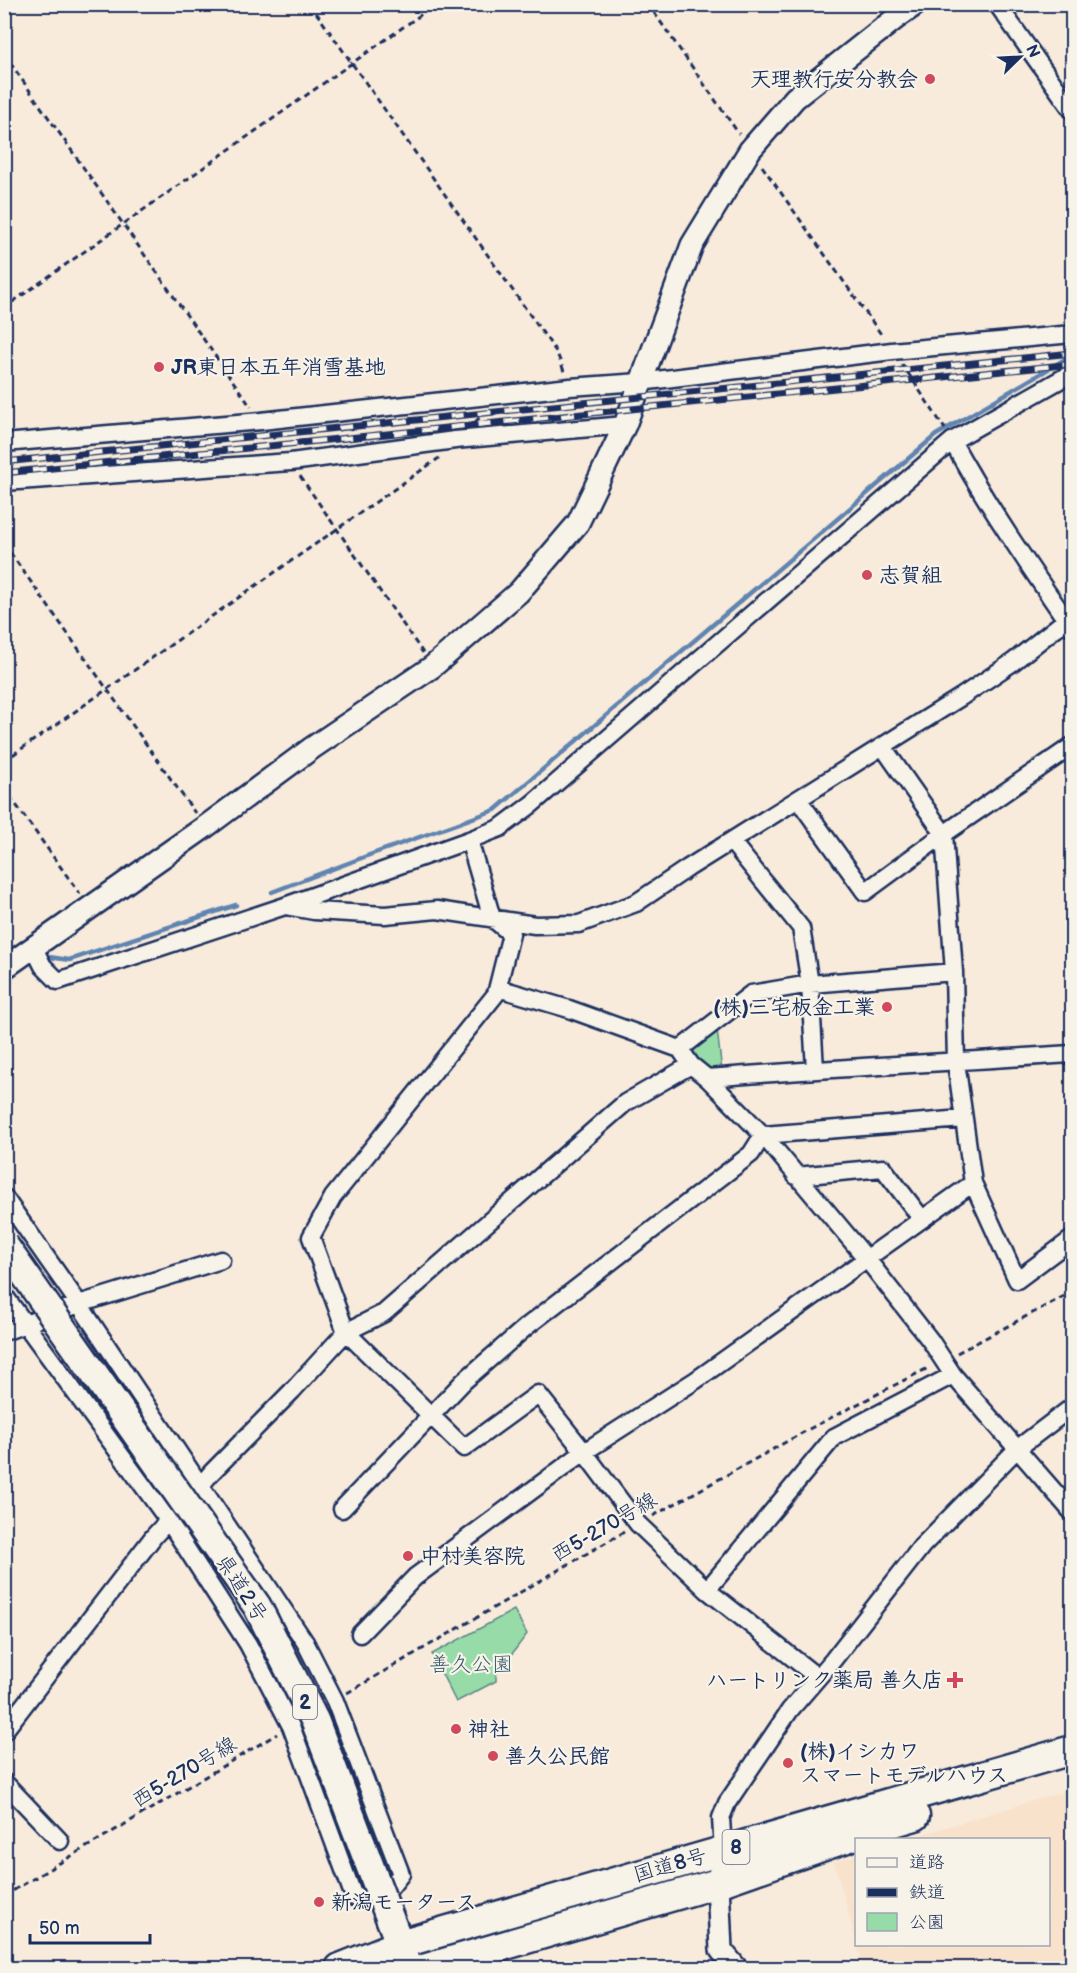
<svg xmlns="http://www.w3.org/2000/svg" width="1077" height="1973" font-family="'Balsamiq Sans','Klee One',sans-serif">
  <rect width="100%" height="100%" fill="#f8ebdb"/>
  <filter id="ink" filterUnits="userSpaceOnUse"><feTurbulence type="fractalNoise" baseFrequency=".0167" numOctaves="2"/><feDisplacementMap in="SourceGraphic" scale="12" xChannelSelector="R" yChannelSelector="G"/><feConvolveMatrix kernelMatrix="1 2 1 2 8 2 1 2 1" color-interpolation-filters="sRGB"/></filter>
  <g filter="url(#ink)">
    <path fill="#f9e2cc" d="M 1072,1789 L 1072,1968 L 848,1968 L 863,1964 L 857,1945 L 1048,1944 L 1048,1840 L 906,1839 Z
      M 856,1855 L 856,1941 L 834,1862 Z"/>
    <path fill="#97dba8" stroke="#598583" stroke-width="1.5" d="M 717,1029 L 722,1072 L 706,1072 L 693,1060 L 693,1048 Z
      M 514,1610 L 527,1634 L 496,1675 L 496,1681 L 456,1702 L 432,1654 Z"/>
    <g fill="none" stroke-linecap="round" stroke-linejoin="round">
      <path stroke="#5f84b1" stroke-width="4.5" d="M 272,892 L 372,854 L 495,810 L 936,435 L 1072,355
        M 43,956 L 69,960 L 236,905"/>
      <g stroke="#1b2f5e" stroke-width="21">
        <path id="minor" d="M 997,4 L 1072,110
          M 952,441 C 987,505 1029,566 1071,627
          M 4,443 L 261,421 L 570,387 L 640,382 L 892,351 L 1072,334
          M 4,482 L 291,462 L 455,440 L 625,425
          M 883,747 L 944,834 L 954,972 L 956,1062 L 973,1183
          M 798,799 L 865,892 L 944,834 L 1072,746
          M 731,841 L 801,928 L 810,984 L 815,1069
          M 286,906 L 314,911 L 385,915 L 437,910 L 535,925 L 579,924 L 636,903 L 688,868 L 961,697 L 1013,662 L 1072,615
          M 34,948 L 43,966 L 58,981 L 285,906 L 469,840 L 500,828 L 532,804 L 952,441 L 1072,373
          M 498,988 L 569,1009 L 680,1049 L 691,1065 L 707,1078 L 763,1135 L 866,1258 L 930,1340 L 953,1375 L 1072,1512
          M 680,1049 L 751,994 L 810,984 L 954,972
          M 691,1065 L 625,1103 L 384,1313 L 346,1332 L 464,1448 L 538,1394 L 584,1452 L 638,1524 L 707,1590 L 817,1677
          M 707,1078 C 829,1068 951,1062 1072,1054
          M 763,1135 L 963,1119
          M 796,1176 L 883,1168 L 922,1219
          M 4,1197 L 79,1304 L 305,1642 L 335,1701 L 401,1874 L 382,1898 L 354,1897 L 291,1726 L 248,1644 L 168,1520 L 4,1295
          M 4,1332 L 79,1304 L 221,1260
          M 194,1494 L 211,1473 L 292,1391 L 346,1332 L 311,1237 L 333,1197 L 496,994 L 511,934 L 492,918 L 469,840
          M 342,1509 L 464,1381 L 526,1327 L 751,1154 L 763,1135
          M 707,1590 L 834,1437 L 953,1375
          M 360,1634 L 415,1577 L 584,1452 L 696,1380 L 973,1183 L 1017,1280 L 1072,1239
          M 4,1731 L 154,1536 L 176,1512
          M 4,1782 L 60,1841
          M 723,1851 L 721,1818 L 727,1803 L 790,1710 L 833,1660 L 922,1546 L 1018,1448 L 1072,1407"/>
      </g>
      <g stroke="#1b2f5e" stroke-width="26">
        <path id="tertiary" d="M 4,968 L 205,827 L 312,748 L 432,667 L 519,592 L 578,523 L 625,425 L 692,245 L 750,150 L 795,98 L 896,18 L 916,4
          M 723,1851 L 718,1883 L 721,1950 L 736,1968"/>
      </g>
      <g stroke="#1b2f5e" stroke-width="32">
        <path id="primary" d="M 382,1898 L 409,1968"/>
      </g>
      <g stroke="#1b2f5e" stroke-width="33">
        <path id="trunk" d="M 340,1968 L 400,1944 L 1072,1750
          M 427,1968 L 718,1883 L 884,1825 L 915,1816"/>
      </g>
      <path stroke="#1b2f5e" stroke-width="3" stroke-dasharray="6 4.5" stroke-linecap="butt" d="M 310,4 L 557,353 L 565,374
        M 648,4 L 739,134
        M 4,54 L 251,407
        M 762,166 L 883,337
        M 4,308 L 436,4
        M 902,364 L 945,429
        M 475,422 L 486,412
        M 271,434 L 279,446
        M 300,476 L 423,653
        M 4,544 L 195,813
        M 4,761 L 439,458
        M 4,788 L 80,894
        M 957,1353 L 1072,1292
        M 653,1516 L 811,1428 L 930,1367
        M 347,1693 L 624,1532
        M 4,1896 L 277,1734"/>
      <use href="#minor" stroke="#f7f3e8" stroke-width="16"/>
      <use href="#tertiary" stroke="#f7f3e8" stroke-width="21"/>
      <use href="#primary" stroke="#f7f3e8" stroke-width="27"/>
      <use href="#trunk" stroke="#f7f3e8" stroke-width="28"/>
      <g stroke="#1b2f5e" stroke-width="7">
        <path id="rail" d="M 4,462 L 1072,353
          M 4,473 L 1072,364"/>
      </g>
      <use href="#rail" stroke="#f7f3e8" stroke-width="4.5" stroke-dasharray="14" stroke-linecap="butt"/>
      <g stroke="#1b2f5e" stroke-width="32" stroke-linecap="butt">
        <path id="primary-bridge" d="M 4,1245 L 257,1606 L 315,1721 L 382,1898"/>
      </g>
      <use href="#primary-bridge" stroke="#f7f3e8" stroke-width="27"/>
    </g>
  </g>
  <g fill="#d1495b" stroke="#f7f3e8" stroke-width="2">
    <circle cx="930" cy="79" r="6"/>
    <circle cx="159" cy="367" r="6"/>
    <circle cx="867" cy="575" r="6"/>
    <circle cx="887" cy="1007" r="6"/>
    <circle cx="408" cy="1556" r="6"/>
    <path d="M952 1671h6v6h6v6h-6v6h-6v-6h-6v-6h6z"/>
    <circle cx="456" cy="1729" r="6"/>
    <circle cx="493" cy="1756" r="6"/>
    <circle cx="788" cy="1763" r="6"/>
    <circle cx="319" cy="1902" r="6"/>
  </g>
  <g text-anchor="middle" stroke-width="4.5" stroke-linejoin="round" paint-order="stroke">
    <g fill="#f7f3e8" stroke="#5d6a87" stroke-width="1.5">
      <rect x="293" y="1685" width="24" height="34" rx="4.5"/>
      <rect x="722.5" y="1830" width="27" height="34" rx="4.5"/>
    </g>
    <g font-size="20" font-weight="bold" fill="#1b2f5e">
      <text x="305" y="1709">2</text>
      <text x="736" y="1854">8</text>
    </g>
    <g font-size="21" font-weight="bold" fill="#1b2f5e" stroke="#f7f3e8" text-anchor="start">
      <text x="918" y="86" text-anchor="end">天理教行安分教会</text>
      <text x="171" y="374">JR東日本五年消雪基地</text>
      <text x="879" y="582">志賀組</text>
      <text x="875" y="1014" text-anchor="end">(株)三宅板金工業</text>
      <text x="420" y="1563">中村美容院</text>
      <text x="943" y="1687" text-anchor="end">ハートリンク薬局 善久店</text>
      <text x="468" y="1736">神社</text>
      <text x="800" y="1758">(株)イシカワ<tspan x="800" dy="24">スマートモデルハウス</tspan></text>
      <text x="505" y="1763">善久公民館</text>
      <text x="331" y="1909">新潟モータース</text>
    </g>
    <g font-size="21" fill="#1b2f5e" stroke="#f7f3e8">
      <text transform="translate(604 1527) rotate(-30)" y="7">西5-270号線</text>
      <text transform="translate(242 1588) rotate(57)" y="7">県道2号</text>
      <text transform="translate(184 1772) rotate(-31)" y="7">西5-270号線</text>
      <text transform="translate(670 1865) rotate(-16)" y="7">国道8号</text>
    </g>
    <g font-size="21" fill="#3a5a70" stroke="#f7f3e8">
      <text x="471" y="1671">善久公園</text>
    </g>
  </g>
  <rect width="1077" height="1973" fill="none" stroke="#f7f3e8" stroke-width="24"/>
  <rect x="12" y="12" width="1053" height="1949" fill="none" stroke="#1b2f5e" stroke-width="2" filter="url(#ink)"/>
  <rect x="855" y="1838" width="195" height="108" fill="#f7f3e8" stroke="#9fa5b1" stroke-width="1.5"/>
  <rect x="867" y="1858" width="30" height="9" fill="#f7f3e8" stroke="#9fa5b1" stroke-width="1.5"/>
  <text x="909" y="1868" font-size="18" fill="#1b2f5e">道路</text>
  <rect x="867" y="1888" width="30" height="9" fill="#1b2f5e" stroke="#9fa5b1" stroke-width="1.5"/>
  <text x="909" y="1898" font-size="18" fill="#1b2f5e">鉄道</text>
  <rect x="867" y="1913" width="30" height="18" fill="#97dba8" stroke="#9fa5b1" stroke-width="1.5"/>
  <text x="909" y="1928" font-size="18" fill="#1b2f5e">公園</text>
  <g transform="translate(1020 57) rotate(66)" stroke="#f7f3e8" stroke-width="4.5" paint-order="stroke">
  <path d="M0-4.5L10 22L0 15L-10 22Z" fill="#1b2f5e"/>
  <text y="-9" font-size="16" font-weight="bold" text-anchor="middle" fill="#1b2f5e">N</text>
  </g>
  <path d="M30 1934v9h120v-9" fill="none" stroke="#1b2f5e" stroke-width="3"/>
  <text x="39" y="1934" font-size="18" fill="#1b2f5e" stroke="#f7f3e8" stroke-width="4.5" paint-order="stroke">50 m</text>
</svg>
